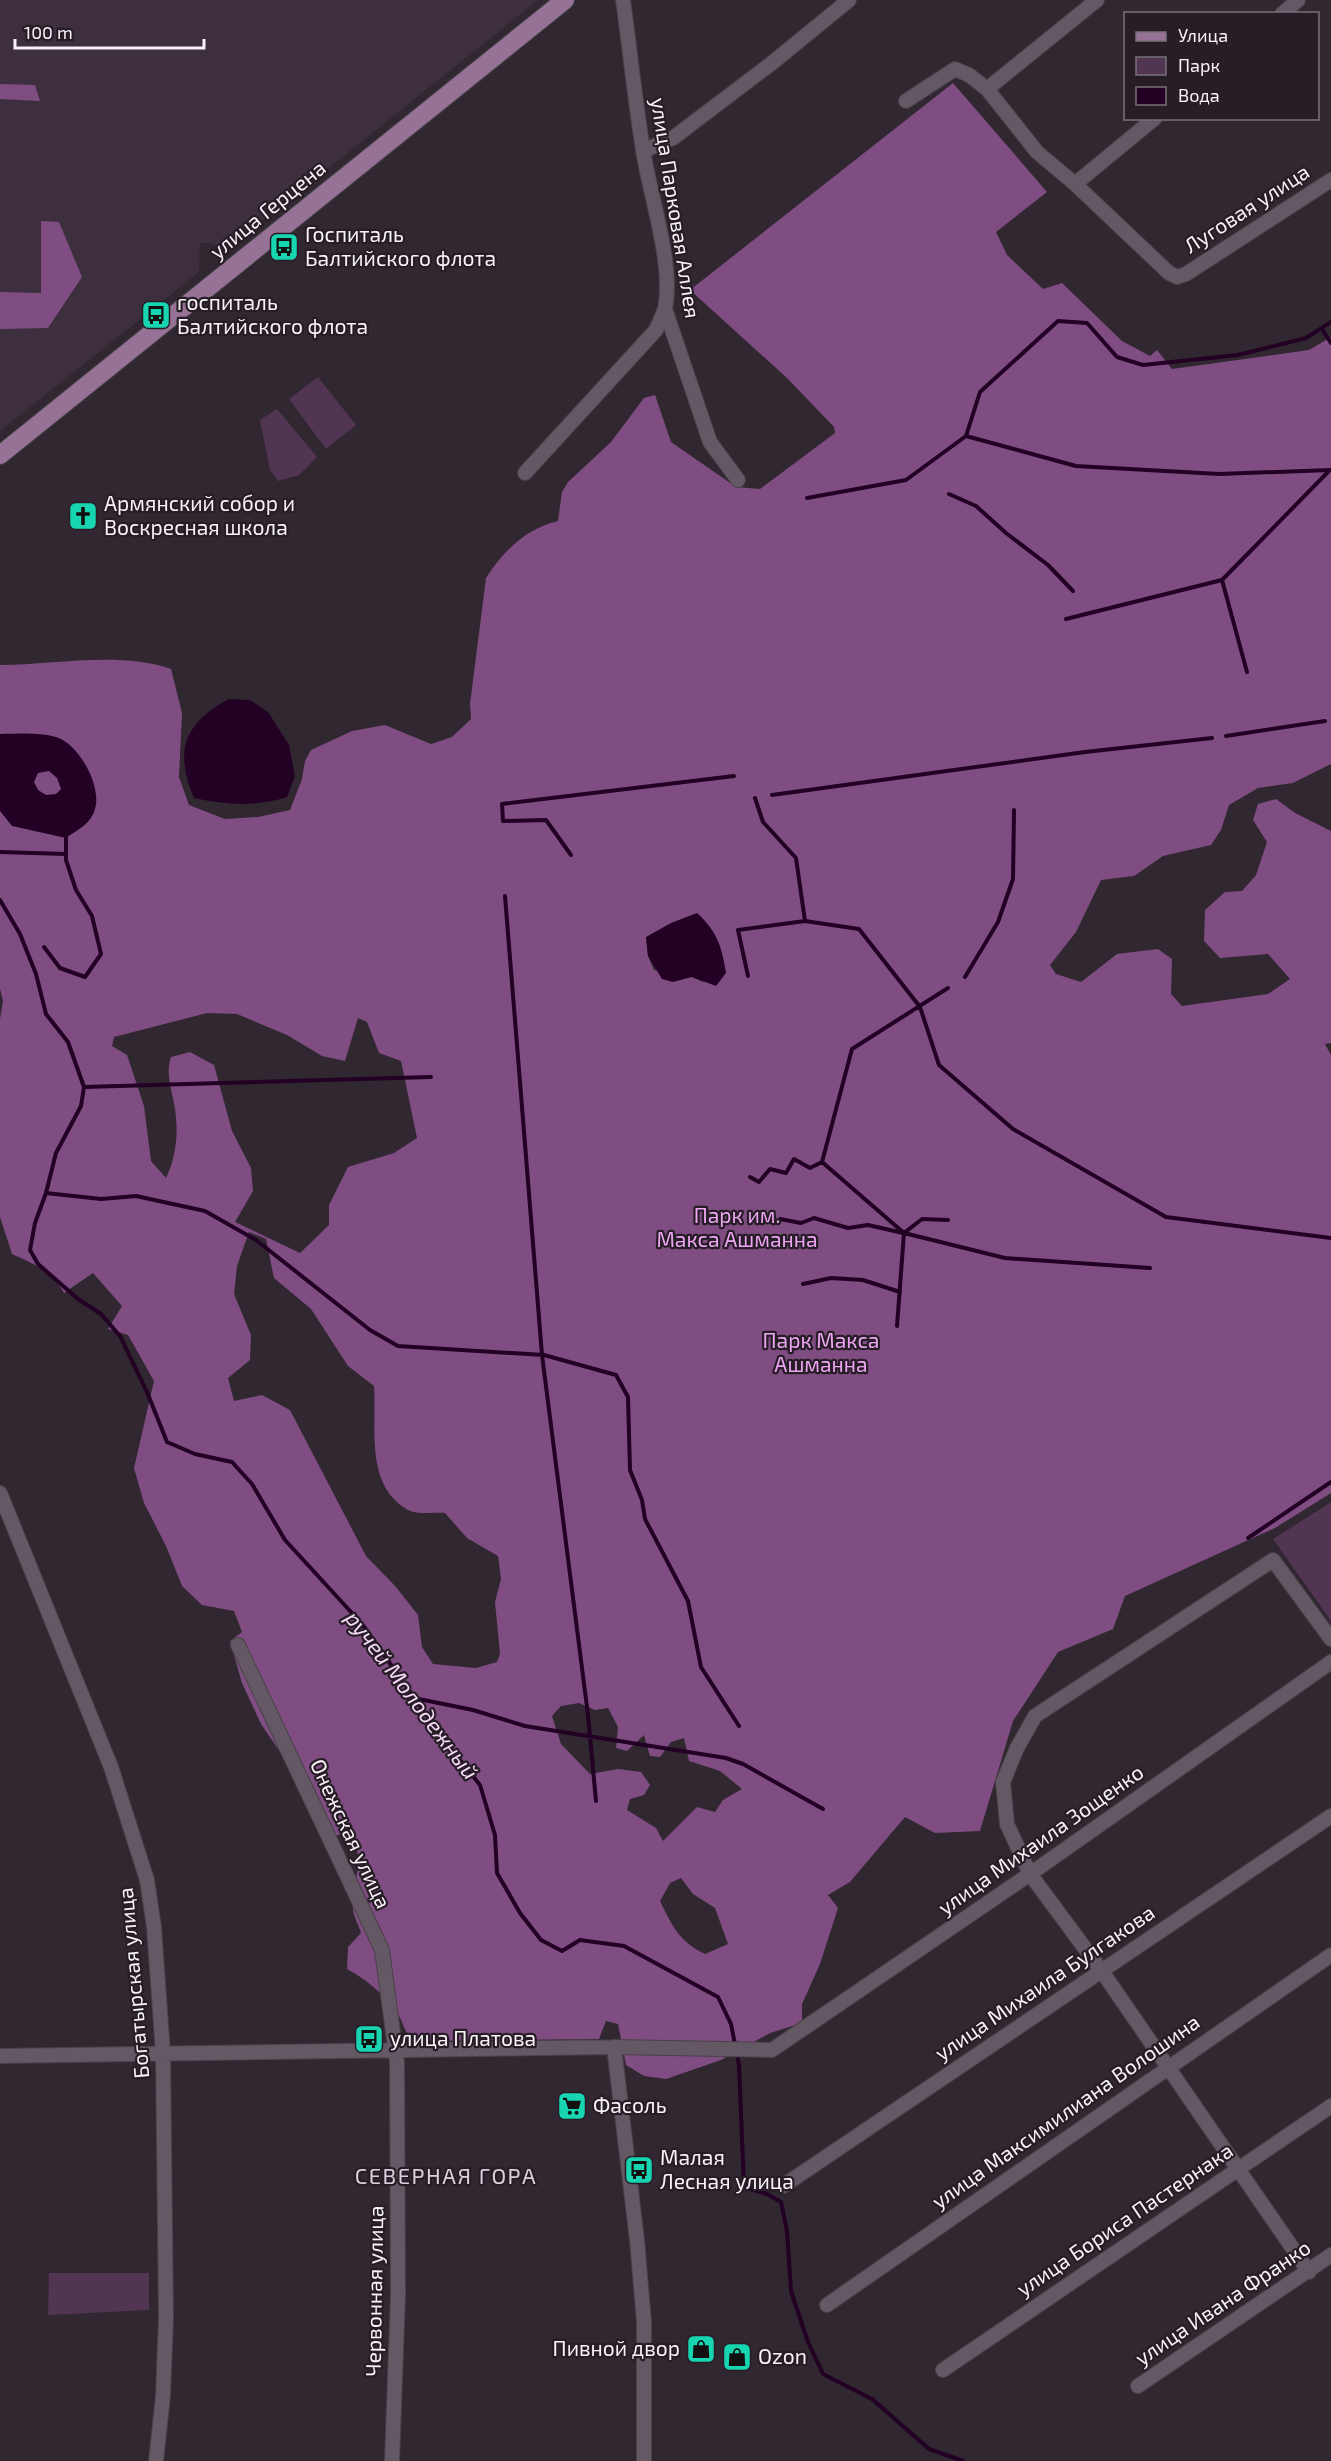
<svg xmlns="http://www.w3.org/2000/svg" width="1331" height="2461" font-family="'Exo 2',sans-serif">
  <rect width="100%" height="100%" fill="#302730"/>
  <path fill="#3d2f3d" d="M 0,0 L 538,0 L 225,251 L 212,243 L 200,243 L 199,272 L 0,431 Z"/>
  <path fill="#523553" d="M 318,377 L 356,425 L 326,449 L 289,399 Z
    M 277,409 L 317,457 L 299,475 L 278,481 L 270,470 L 260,420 Z
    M 1331,1502 L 1331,1621 L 1273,1539 Z
    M 49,2273 L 149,2273 L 149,2310 L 48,2315 Z"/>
  <path fill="#7f4d82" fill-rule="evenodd" d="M 953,83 L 1047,192 L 996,232 L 1007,255 L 1043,289 L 1062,283 L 1122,341 L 1150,356 L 1157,350 L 1172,369 L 1309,350 L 1331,337 L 1331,764 L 1293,783 L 1258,788 L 1229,805 L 1221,830 L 1211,845 L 1163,856 L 1134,876 L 1101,880 L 1076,932 L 1050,965 L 1056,974 L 1081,982 L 1117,954 L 1158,949 L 1172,959 L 1171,994 L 1182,1006 L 1268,994 L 1290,979 L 1268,954 L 1220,958 L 1204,941 L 1205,910 L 1225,892 L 1242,891 L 1256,875 L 1267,842 L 1253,820 L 1258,804 L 1276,799 L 1295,813 L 1331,831 L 1331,1043 L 1325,1044 L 1331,1055 L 1331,1493 L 1275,1528 L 1125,1596 L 1113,1629 L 1058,1652 L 1013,1721 L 980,1831 L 935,1833 L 905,1817 L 850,1882 L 828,1895 L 838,1908 L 820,1964 L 802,2004 L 802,2023 L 770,2033 L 721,2060 L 666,2079 L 644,2076 L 626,2065 L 618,2024 L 606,2021 L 599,2039 L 413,2041 C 403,2030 404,2023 397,2013 C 384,1994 366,1979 347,1969 L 348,1947 L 361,1933 C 359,1926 354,1917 353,1910 C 349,1879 373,1858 344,1833 L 323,1840 L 289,1765 L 261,1724 L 242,1683 L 230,1641 L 242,1632 L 234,1611 L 202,1605 L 182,1586 L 166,1546 L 144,1503 L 134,1468 L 154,1381 L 128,1335 L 108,1329 L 122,1306 L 93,1273 L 64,1293 C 52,1271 34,1264 12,1254 L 0,1217 L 0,1019 L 3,1001 L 0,989 L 0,665 C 54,665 119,651 171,669 L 182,713 L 179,777 L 189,805 L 225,819 L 258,817 L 290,810 L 302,779 L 305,761 L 311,750 L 352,731 L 385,725 L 431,744 L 452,737 L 471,719 L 470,704 L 486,578 C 503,551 527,528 558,521 L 562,492 L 568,482 L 611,442 L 644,398 L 655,395 L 671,442 L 736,487 L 760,489 L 835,433 L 834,427 L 787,378 L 690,290 ZM 646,937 L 705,983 L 692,977 L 654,970 L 648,956 ZM 207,1013 L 237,1014 L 287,1035 L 322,1056 L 345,1061 L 358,1018 L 367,1022 L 379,1053 L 401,1061 L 417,1138 L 394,1153 L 348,1167 L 329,1205 L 329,1225 L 300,1253 L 235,1222 L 253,1191 L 251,1168 L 232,1131 L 214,1065 L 190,1052 L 171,1057 C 164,1077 175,1097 176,1118 C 178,1139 175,1159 166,1178 L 151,1161 L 144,1106 L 127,1055 L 112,1046 L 114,1037 ZM 249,1232 L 266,1239 L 274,1278 L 311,1309 L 348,1366 L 374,1386 C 377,1427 364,1485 408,1510 C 417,1515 435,1512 445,1513 L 467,1538 L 498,1556 L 501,1579 L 495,1602 L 500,1654 L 497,1662 L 476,1668 L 433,1664 L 422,1647 L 418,1615 L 396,1587 L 366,1556 L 290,1410 L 262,1395 L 234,1401 L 228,1378 L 250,1360 L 251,1335 L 234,1294 L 237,1266 ZM 579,1703 L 595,1710 L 608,1708 L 618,1727 L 616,1748 L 627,1751 L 644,1735 L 650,1756 L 660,1757 L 671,1742 L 684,1738 L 689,1761 L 720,1771 L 742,1789 L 723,1800 L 715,1812 L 697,1807 L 663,1841 L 656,1828 L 627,1810 L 630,1799 L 644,1795 L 650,1785 L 641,1772 L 618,1769 L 590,1774 L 561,1744 L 552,1716 L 561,1706 ZM 681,1878 L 693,1894 L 715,1908 L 728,1944 L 705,1954 C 678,1941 672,1925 660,1901 L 670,1883 Z
    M 0,84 L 35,85 L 40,101 L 0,99 Z
    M 41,221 L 59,222 L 82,277 L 48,328 L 0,329 L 0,292 L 41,293 Z"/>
  <path fill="#220125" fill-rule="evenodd" d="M 229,699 L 250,700 L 268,712 L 289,745 L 295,776 L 287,797 C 255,807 227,805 194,798 C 174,751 184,723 229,699 Z
    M 0,734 C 18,734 39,732 56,737 C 79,744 102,786 95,809 C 91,824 77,830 66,838 L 12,826 L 0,811 ZM 49,771 L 57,778 L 61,789 L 56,794 L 46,795 L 38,790 L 34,782 L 38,773 Z
    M 697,913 C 717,931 722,947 726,973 L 716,986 L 692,977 L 673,982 L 662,979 L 648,956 L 646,937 L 671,923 Z"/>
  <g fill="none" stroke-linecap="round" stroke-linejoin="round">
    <path stroke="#220125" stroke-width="4" d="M 1322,329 L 1331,343
      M 966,436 L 1076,466 L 1219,474 L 1331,470
      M 949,494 L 976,506 L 1006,533 L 1048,565 L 1073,591
      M 807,498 L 906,480 L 966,436 L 980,392 L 1058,321 L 1087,323 L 1117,357 L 1143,365 L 1238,355 L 1306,338 L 1331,322
      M 1222,580 L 1247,672
      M 1066,619 L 1222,580 L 1330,470
      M 1226,736 L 1325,721
      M 772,795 L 1085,752 L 1212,738
      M 755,798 L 763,822 L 796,858 L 805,921 L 859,929 L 920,1007 L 939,1065 L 1013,1129 L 1166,1217 L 1331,1238
      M 0,852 L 66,854
      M 571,855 L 546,820 L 503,821 L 502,804 L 734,776
      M 505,896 L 542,1355 L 588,1715 L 596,1801
      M 0,900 L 20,934 L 36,974 L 46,1014 L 68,1042 L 84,1087 L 81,1106 L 56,1153 L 46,1193 L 35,1223 L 30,1250 L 38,1264 L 78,1299 L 101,1314 L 120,1336 L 147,1392 L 167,1442 L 195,1454 L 232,1462 L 252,1484 L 285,1540 L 362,1624 L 445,1741 L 480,1785 L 495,1835 L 497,1873 L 520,1913 L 541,1940 L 562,1951 L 580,1940 L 624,1946 L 718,1997 L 731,2024 L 739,2065 L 744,2187 L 767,2194 L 781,2202 L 787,2231 L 791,2291 L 808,2342 L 823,2374 L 872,2399 L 929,2449 L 963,2461
      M 44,947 L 60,968 L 85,977 L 101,954 L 92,916 L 76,890 L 66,860 L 66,838
      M 748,976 L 738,930 L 805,921
      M 965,977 L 998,922 L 1013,879 L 1014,810
      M 948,988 L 852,1049 L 822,1162 L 904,1233 L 1005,1258 L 1150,1268
      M 84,1087 L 431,1077
      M 750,1177 L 759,1182 L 770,1169 L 786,1173 L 794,1159 L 810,1168 L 822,1162
      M 46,1193 L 101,1199 L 136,1196 L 205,1211 L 256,1240 L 370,1330 L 398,1346 L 544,1355 L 616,1375 L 628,1397 L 630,1470 L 642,1500 L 645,1519 L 688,1601 L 701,1667 L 739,1726
      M 780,1219 L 801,1223 L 814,1218 L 848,1228 L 868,1225 L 903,1233
      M 803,1284 L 831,1278 L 863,1280 L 900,1292
      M 897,1326 L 904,1233 L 922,1219 L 948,1220
      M 1248,1538 L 1331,1482
      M 414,1698 L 473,1710 L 525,1726 L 726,1758 L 743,1764 L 823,1809"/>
    <g stroke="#494249" stroke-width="16">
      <path id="minor" d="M 623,0 C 630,50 635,101 643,150 C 650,196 674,265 665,309 L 710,442 L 738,480
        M 1282,14 L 1298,0
        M 987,89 L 1097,0
        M 906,101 L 955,69 L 969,75 L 987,89 L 1037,152 L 1075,184 L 1169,273 L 1177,277 L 1186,274 L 1331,180
        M 643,151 L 673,138 L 772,63 L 849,0
        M 1075,184 L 1155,118
        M 525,473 L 656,330 L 665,309
        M 0,1493 L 111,1767 L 147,1880 L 154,1927 L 163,2053 L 166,2318 L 163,2396 L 156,2461
        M 238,1645 L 382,1950 L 397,2062 L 398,2295 L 392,2461
        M 614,2047 L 637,2240 L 644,2322 L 644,2461
        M 0,2056 L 614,2047 L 772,2050 L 1030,1874 L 1331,1662
        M 783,2186 L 1331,1816
        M 1309,2272 L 1101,1970 L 1030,1874 L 1007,1824 L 1003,1782 L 1017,1748 L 1035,1716 L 1273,1560 L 1331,1639
        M 827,2305 L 1331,1955
        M 943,2370 L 1331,2106
        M 1138,2386 L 1331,2255"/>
    </g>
    <g stroke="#494249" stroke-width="20">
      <path id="major" d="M 0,455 L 565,0"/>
    </g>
    <use href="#minor" stroke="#635863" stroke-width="14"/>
    <use href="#major" stroke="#957296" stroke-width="18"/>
  </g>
  <defs>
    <g id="bus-square" transform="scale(1.5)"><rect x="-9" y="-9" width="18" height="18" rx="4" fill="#18d5b2" stroke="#261d26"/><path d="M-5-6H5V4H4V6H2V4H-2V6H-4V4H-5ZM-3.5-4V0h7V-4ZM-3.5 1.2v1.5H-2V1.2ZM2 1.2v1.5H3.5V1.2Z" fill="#111"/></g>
    <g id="church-square" transform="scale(1.5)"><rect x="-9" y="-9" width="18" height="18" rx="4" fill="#18d5b2" stroke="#261d26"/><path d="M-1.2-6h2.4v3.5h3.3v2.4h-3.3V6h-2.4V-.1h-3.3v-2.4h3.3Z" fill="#111"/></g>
    <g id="supermarket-square" transform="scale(1.5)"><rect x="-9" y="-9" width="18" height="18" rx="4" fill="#18d5b2" stroke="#261d26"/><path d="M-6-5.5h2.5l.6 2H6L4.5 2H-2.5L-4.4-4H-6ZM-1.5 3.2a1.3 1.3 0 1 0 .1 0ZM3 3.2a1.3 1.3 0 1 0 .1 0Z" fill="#111"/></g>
    <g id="shop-square" transform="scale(1.5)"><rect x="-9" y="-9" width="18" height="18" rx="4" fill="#18d5b2" stroke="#261d26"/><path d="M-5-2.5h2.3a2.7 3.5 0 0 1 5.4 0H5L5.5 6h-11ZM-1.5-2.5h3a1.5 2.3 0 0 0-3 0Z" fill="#111"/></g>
  </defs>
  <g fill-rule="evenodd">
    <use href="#bus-square" x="284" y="247"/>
    <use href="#bus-square" x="156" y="315"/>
    <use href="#church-square" x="83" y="516"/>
    <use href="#bus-square" x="369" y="2039"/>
    <use href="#supermarket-square" x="572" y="2106"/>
    <use href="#bus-square" x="639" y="2170"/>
    <use href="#shop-square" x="701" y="2349"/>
    <use href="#shop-square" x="737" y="2357"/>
  </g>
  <g text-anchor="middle" stroke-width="4.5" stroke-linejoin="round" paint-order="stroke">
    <g font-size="21" fill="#f8f2f8" stroke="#261d26">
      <text transform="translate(675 208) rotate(81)" y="7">улица Парковая Аллея</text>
      <text transform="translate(1247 209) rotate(-33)" y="7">Луговая улица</text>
      <text transform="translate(268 210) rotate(-39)" y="7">улица Герцена</text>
      <text transform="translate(350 1834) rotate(65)" y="7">Онежская улица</text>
      <text transform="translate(1041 1840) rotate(-35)" y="7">улица Михаила Зощенко</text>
      <text transform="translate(134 1983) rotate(-95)" y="7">Богатырская улица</text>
      <text transform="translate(1045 1983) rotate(-34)" y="7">улица Михаила Булгакова</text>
      <text transform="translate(1066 2112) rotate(-35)" y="7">улица Максимилиана Волошина</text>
      <text transform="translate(1125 2220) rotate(-34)" y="7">улица Бориса Пастернака</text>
      <text transform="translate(375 2291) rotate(-89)" y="7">Червонная улица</text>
      <text transform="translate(1223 2303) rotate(-34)" y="7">улица Ивана Франко</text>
    </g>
    <g font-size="21" fill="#f8f2f8" stroke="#261d26" text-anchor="start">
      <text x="305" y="242">Госпиталь<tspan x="305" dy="24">Балтийского флота</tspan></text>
      <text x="177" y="310">госпиталь<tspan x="177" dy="24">Балтийского флота</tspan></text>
      <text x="104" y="511">Армянский собор и<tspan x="104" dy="24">Воскресная школа</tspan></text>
      <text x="390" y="2046">улица Платова</text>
      <text x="593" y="2113">Фасоль</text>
      <text x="660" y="2165">Малая<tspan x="660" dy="24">Лесная улица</tspan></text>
      <text x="680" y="2356" text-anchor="end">Пивной двор</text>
      <text x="758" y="2364">Ozon</text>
    </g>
    <g font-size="21" fill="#eea5f2" stroke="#261d26">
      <text x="737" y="1223">Парк им.<tspan x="737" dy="24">Макса Ашманна</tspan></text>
      <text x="821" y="1348">Парк Макса<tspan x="821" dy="24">Ашманна</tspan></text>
    </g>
    <g font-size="22" font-style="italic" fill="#f7d9f8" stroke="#261d26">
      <text transform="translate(412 1695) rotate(53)" y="8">ручей Молодежный</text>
    </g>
    <g font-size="22" letter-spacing="1.5" fill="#dcd0dc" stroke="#261d26">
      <text x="446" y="2184">СЕВЕРНАЯ ГОРА</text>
    </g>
  </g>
  <rect x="1124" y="12" width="195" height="108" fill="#261d26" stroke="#7a727a" stroke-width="1.5"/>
  <rect x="1136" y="32" width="30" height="9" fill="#957296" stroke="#7a727a" stroke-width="1.5"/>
  <text x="1178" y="42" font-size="18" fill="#f8f2f8">Улица</text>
  <rect x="1136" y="57" width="30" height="18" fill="#523553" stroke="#7a727a" stroke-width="1.5"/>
  <text x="1178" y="72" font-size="18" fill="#f8f2f8">Парк</text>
  <rect x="1136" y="87" width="30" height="18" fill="#220125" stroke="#7a727a" stroke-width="1.5"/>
  <text x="1178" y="102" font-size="18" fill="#f8f2f8">Вода</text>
  <path d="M15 39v9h189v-9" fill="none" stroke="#f8f2f8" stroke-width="3"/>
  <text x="24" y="39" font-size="18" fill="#f8f2f8" stroke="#261d26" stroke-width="4.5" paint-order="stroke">100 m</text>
</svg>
